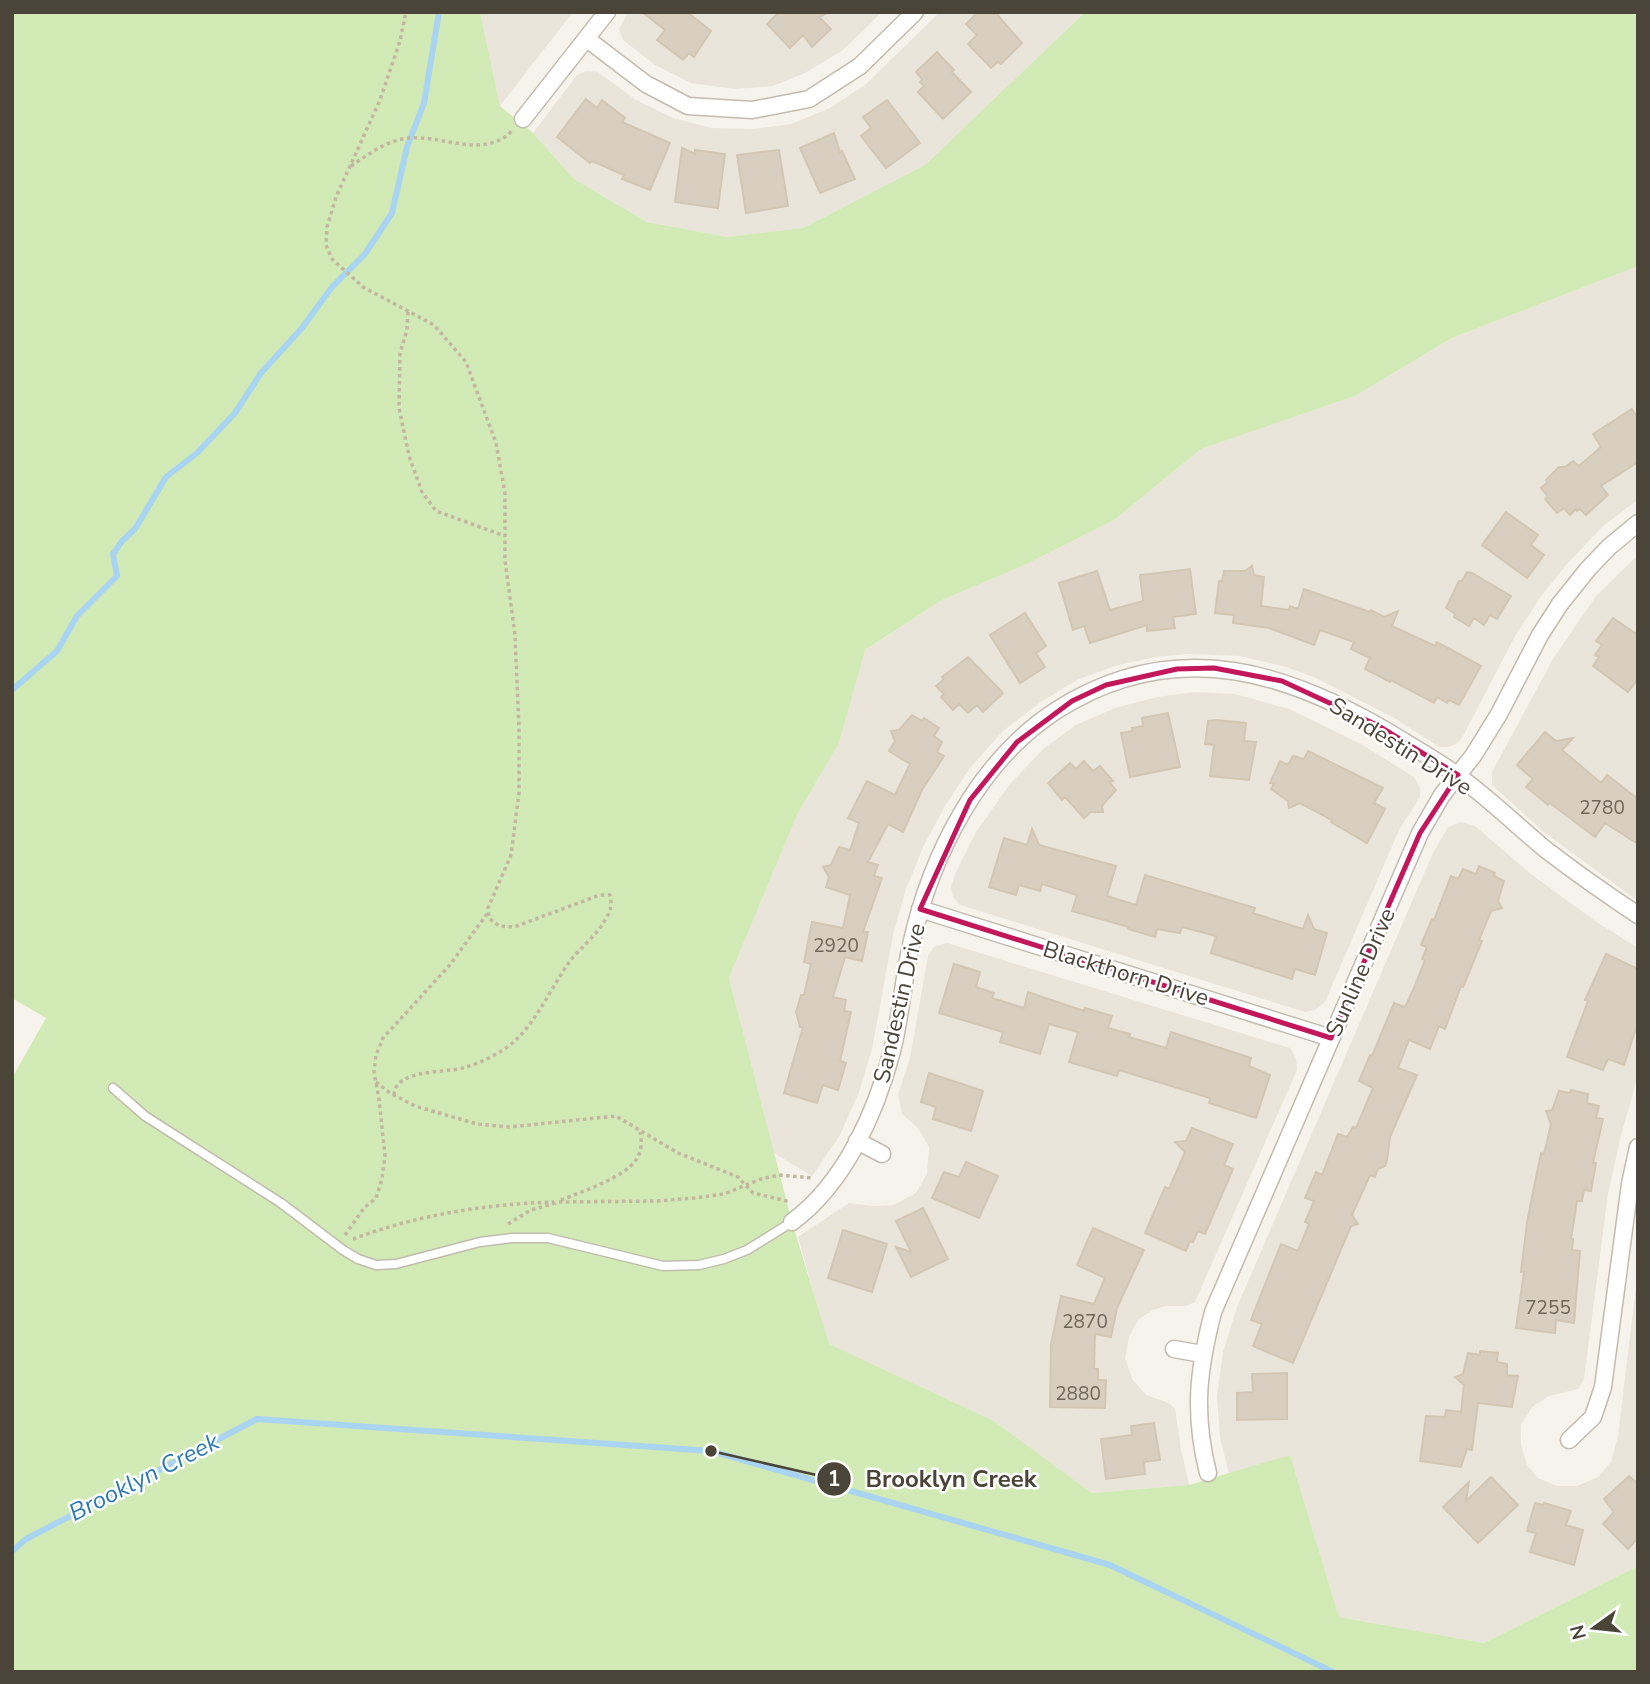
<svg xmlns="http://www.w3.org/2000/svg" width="1650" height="1684" font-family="'Nunito Sans',sans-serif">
  <rect width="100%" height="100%" fill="#f6f3ec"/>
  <path fill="#eae5da" d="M 480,12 L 573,12 L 500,106 Z
    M 628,12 L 882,12 L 843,50 L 805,73 L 773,86 L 736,89 L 691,83 L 655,65 L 623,40 L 619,29 Z
    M 940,12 L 1085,12 L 925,165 L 803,228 L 727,237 L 647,222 L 574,179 L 533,133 L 577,75 L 586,71 L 598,72 L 636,100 L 673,118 L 712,128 L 754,129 L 791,124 L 830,108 L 865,85 Z
    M 1638,266 L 1638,500 L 1604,525 L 1566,565 L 1539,599 L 1514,638 L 1462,738 L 1456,744 L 1447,747 L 1439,747 L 1396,719 L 1316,678 L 1286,667 L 1240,656 L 1187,654 L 1155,657 L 1115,666 L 1079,679 L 1042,701 L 1003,731 L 970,768 L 945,806 L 924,845 L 906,889 L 894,930 L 872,1049 L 859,1092 L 840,1135 L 812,1176 L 774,1153 L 729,978 L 797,815 L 839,743 L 864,651 L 942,600 L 1027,564 L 1114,520 L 1201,449 L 1355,396 L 1452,338 Z
    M 1638,555 L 1638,901 L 1545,833 L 1492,785 L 1492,772 L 1553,659 L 1596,596 Z
    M 1195,692 L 1235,694 L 1289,709 L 1361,744 L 1414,777 L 1420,788 L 1420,797 L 1399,830 L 1325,1002 L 1315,1010 L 1305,1012 L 960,905 L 953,897 L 951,887 L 955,874 L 976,832 L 1010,784 L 1043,749 L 1076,725 L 1115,708 L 1157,697 Z
    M 1461,822 L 1475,826 L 1532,875 L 1598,923 L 1638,948 L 1638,1076 L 1621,1135 L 1608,1194 L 1584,1379 L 1578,1389 L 1549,1396 L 1532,1407 L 1521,1425 L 1521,1444 L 1527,1465 L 1538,1478 L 1557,1486 L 1577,1486 L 1598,1477 L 1611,1462 L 1618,1436 L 1638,1270 L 1638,1566 L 1484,1643 L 1339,1617 L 1290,1455 L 1229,1474 L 1220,1437 L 1217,1396 L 1223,1352 L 1237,1307 L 1433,853 L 1448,827 Z
    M 947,943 L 1290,1048 L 1296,1058 L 1297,1070 L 1195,1302 L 1186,1306 L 1166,1306 L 1153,1310 L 1139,1319 L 1129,1337 L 1125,1358 L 1132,1379 L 1146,1395 L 1169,1403 L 1175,1409 L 1181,1449 L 1189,1485 L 1092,1493 L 994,1421 L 828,1344 L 798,1237 L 849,1203 L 873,1206 L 894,1205 L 916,1193 L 927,1174 L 929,1147 L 918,1128 L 902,1114 L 898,1095 L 910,1058 L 928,956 L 934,947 Z"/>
  <path fill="#d2eab5" d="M 12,12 L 480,12 L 500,106 L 533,133 L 574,179 L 647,222 L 727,237 L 803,228 L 925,165 L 1085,12 L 1638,12 L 1638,266 L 1452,338 L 1355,396 L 1201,449 L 1114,520 L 1027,564 L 942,600 L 865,650 L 839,743 L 797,815 L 729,978 L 792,1222 L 829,1344 L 994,1421 L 1092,1493 L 1189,1485 L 1290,1455 L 1339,1617 L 1484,1643 L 1638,1566 L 1638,1672 L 12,1672 L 12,1078 L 46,1018 L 12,998 Z"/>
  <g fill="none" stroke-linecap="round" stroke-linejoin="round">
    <path stroke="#a9d4f2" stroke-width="6" d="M 12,690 L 57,651 L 77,616 L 117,576 L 113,554 L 122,541 L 135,529 L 166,477 L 197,453 L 235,413 L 261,373 L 302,328 L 332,287 L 365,254 L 392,213 L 407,147 L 424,103 L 439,12
      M 12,1551 L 26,1539 L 257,1419 L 711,1451 L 1110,1565 L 1333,1672"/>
  </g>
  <path fill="#d8cfc1" stroke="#d3c7b4" stroke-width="2" d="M 642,12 L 687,12 L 711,31 L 694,57 L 689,53 L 683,60 L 657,40 L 665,30 Z
    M 779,12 L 829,12 L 819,17 L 831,29 L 812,47 L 803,35 L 790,48 L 767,24 Z
    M 978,12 L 995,12 L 1022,43 L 1001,64 L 998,62 L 991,68 L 968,44 L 977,35 L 966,24 Z
    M 937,52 L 954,70 L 952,72 L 971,92 L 943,119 L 918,92 L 924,86 L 920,82 L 922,79 L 916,72 Z
    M 586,99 L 597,108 L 602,100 L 625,118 L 622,122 L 670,143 L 650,190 L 622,179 L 624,175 L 592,161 L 590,163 L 557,137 Z
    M 887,100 L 920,143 L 886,168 L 861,136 L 871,128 L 863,117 Z
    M 834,133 L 840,152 L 842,151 L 855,179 L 820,193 L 800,148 Z
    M 682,148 L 695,154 L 695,150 L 725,154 L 718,208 L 675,202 Z
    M 779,150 L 788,206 L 746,213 L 737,155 Z
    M 1632,409 L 1638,419 L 1638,462 L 1601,486 L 1608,495 L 1586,515 L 1580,509 L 1577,511 L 1576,509 L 1570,515 L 1564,508 L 1557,513 L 1545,499 L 1548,497 L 1541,488 L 1548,482 L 1546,480 L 1559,467 L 1565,467 L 1573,461 L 1579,466 L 1601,447 L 1593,434 Z
    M 1506,512 L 1538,535 L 1531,545 L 1544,555 L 1527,578 L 1482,545 Z
    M 1252,566 L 1254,575 L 1264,577 L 1261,606 L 1289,610 L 1290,606 L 1298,609 L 1304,589 L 1370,612 L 1371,610 L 1384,617 L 1398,611 L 1392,626 L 1435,646 L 1437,642 L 1481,666 L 1459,705 L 1449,700 L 1447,703 L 1437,697 L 1434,703 L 1391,680 L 1390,682 L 1365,669 L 1370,658 L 1351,649 L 1354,642 L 1320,630 L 1314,645 L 1269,628 L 1233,623 L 1234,615 L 1215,613 L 1219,581 L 1222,582 L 1224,571 L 1245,571 Z
    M 1190,569 L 1196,614 L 1173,617 L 1175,628 L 1147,631 L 1147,625 L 1090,643 L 1084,626 L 1073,630 L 1059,583 L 1097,571 L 1110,610 L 1143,601 L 1140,575 Z
    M 1467,572 L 1472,573 L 1511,596 L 1497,619 L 1490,615 L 1484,625 L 1474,618 L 1469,626 L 1454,617 L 1455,614 L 1446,608 L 1459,581 L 1462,581 Z
    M 1025,613 L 1046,646 L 1036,653 L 1045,667 L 1020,683 L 990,635 Z
    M 1613,618 L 1638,635 L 1638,679 L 1628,692 L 1593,666 L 1599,657 L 1595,655 L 1602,645 L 1596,641 Z
    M 968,657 L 1003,693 L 983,712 L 977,705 L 968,713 L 959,704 L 953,710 L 941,697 L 944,694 L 936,686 L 944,679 L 942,677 Z
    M 1168,713 L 1180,767 L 1130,777 L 1121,733 L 1133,731 L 1132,728 L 1143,726 L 1142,718 Z
    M 912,715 L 922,721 L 924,718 L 939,728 L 934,736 L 942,742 L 937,752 L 944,756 L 922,790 L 903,832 L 888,824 L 868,862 L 878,865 L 874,876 L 882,878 L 863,932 L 868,932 L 862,961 L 845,957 L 833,997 L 846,1000 L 844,1011 L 851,1012 L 840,1061 L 846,1063 L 838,1090 L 823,1085 L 817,1103 L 784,1093 L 803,1027 L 800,1027 L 796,1012 L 801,995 L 804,995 L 811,964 L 804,962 L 812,922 L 843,928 L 850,895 L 826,887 L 829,877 L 823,867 L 831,865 L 839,847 L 850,850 L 859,823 L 848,818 L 867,781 L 895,795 L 910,764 L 889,751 L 895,741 L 891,731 L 899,730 Z
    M 1216,720 L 1246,723 L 1244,741 L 1256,742 L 1249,780 L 1210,776 L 1214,745 L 1205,744 L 1208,721 Z
    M 1545,732 L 1556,741 L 1573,738 L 1562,750 L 1601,783 L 1607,775 L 1638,799 L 1638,844 L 1605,823 L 1595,837 L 1550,803 L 1548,805 L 1526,787 L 1533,779 L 1517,765 Z
    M 1308,751 L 1383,788 L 1374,803 L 1385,809 L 1367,843 L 1331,822 L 1332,820 L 1300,803 L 1289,808 L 1288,801 L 1271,789 L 1274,783 L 1270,783 L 1280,761 L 1288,765 L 1293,756 L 1304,759 Z
    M 1084,761 L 1093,771 L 1100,766 L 1113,781 L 1109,782 L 1116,790 L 1102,806 L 1103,812 L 1091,812 L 1084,818 L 1065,797 L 1062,800 L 1048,783 L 1070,763 L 1076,769 Z
    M 1032,829 L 1039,845 L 1116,866 L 1107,896 L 1136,905 L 1145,875 L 1255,908 L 1253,913 L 1303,929 L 1308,915 L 1314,929 L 1327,933 L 1315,975 L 1295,969 L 1292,979 L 1211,953 L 1216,936 L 1182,927 L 1180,933 L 1157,929 L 1155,937 L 1128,929 L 1129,927 L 1072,911 L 1077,895 L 1042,884 L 1040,891 L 1019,885 L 1016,895 L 989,887 L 1004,838 L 1027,845 Z
    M 1479,866 L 1495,873 L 1494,876 L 1504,881 L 1498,901 L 1502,908 L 1491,911 L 1479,940 L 1482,941 L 1463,987 L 1461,986 L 1445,1029 L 1439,1026 L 1430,1049 L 1409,1040 L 1398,1068 L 1417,1075 L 1390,1137 L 1387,1160 L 1385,1166 L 1378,1169 L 1375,1177 L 1370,1175 L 1352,1215 L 1358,1224 L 1351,1226 L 1293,1363 L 1253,1346 L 1262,1324 L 1251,1320 L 1281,1244 L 1298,1251 L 1309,1224 L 1305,1222 L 1314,1201 L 1305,1198 L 1316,1172 L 1322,1175 L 1338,1134 L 1347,1137 L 1353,1127 L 1356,1128 L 1373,1088 L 1359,1081 L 1370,1055 L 1372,1056 L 1394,1003 L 1405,1007 L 1414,988 L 1425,960 L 1422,959 L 1427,947 L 1421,945 L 1432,919 L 1434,920 L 1451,876 L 1458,879 L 1463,869 L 1476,874 Z
    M 1606,954 L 1638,969 L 1638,1022 L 1624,1065 L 1608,1059 L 1603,1070 L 1567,1057 L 1588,1001 L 1585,1000 Z
    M 954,964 L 980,972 L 976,987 L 994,993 L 992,998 L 1024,1008 L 1028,992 L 1084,1011 L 1085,1008 L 1112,1016 L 1108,1028 L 1130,1034 L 1129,1037 L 1166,1048 L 1171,1032 L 1251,1058 L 1249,1066 L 1270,1075 L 1256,1118 L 1209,1103 L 1210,1098 L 1119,1070 L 1117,1076 L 1069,1062 L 1078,1032 L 1049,1024 L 1040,1054 L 1000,1042 L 1003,1032 L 939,1013 Z
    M 929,1073 L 983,1091 L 971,1131 L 933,1119 L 936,1107 L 921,1102 Z
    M 1571,1090 L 1588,1094 L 1587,1103 L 1599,1106 L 1596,1118 L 1603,1119 L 1593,1163 L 1596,1163 L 1591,1191 L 1584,1190 L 1582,1201 L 1577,1201 L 1571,1239 L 1573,1239 L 1572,1250 L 1580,1251 L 1574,1323 L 1556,1320 L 1555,1333 L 1516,1328 L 1524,1272 L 1521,1272 L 1527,1222 L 1541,1153 L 1544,1154 L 1551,1124 L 1546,1111 L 1552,1110 L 1559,1091 L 1570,1093 Z
    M 1192,1128 L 1233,1144 L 1224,1165 L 1233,1169 L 1205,1234 L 1198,1231 L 1193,1242 L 1190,1241 L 1186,1251 L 1145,1233 L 1165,1187 L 1169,1189 L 1185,1152 L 1175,1142 L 1186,1141 Z
    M 966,1162 L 998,1176 L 979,1218 L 932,1198 L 944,1172 L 959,1177 Z
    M 923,1208 L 948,1259 L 911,1277 L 896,1247 L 911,1252 L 896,1221 Z
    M 1093,1228 L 1144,1250 L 1117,1308 L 1111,1337 L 1095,1334 L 1094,1369 L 1098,1369 L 1098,1380 L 1106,1380 L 1105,1408 L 1050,1407 L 1051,1344 L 1061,1296 L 1094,1304 L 1105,1278 L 1077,1265 Z
    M 843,1230 L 887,1244 L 872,1292 L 828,1278 Z
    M 1480,1351 L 1498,1353 L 1497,1362 L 1507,1364 L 1507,1375 L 1518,1376 L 1512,1407 L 1478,1403 L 1472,1450 L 1467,1449 L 1461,1467 L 1420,1461 L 1426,1416 L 1445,1417 L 1446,1410 L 1461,1412 L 1464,1385 L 1455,1377 L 1463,1374 L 1468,1353 L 1480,1355 Z
    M 1287,1373 L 1287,1419 L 1237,1420 L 1237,1393 L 1253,1392 L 1252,1374 Z
    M 1154,1423 L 1160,1460 L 1144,1462 L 1145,1474 L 1106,1479 L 1101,1439 L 1132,1435 L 1131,1426 Z
    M 1629,1476 L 1638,1484 L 1638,1538 L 1628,1549 L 1603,1524 L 1614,1512 L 1604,1499 Z
    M 1491,1477 L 1518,1505 L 1478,1543 L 1443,1507 L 1469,1482 L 1466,1501 Z
    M 1535,1503 L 1543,1505 L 1544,1503 L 1571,1511 L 1566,1525 L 1583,1530 L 1574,1565 L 1530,1552 L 1536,1533 L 1527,1531 Z"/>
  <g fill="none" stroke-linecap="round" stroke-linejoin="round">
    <g stroke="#c2bbae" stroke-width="11">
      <path id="service" d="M 113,1088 L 145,1116 L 281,1203 L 343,1250 L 358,1259 L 376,1265 L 396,1264 L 480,1242 L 512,1238 L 548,1238 L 663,1266 L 699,1265 L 724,1259 L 747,1250 L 792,1222"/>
    </g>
    <g stroke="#c2bbae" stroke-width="19">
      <path id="minor" d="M 587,39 L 646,84 L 688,106 L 752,110 L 809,99 L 860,66 L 915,12
        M 523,119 L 607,12
        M 920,909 L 1331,1038
        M 857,1141 L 882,1154
        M 792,1222 C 845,1183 876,1112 892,1051 C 901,1016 903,980 911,945 C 931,855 978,761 1057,710 C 1178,633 1294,673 1405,742 C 1423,753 1442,764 1458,776 C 1489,798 1516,825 1545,849 C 1575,872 1606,894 1638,915
        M 1174,1349 L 1202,1354
        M 1569,1440 L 1593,1417 L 1603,1387 L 1630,1184 L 1638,1147
        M 1208,1473 C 1193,1413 1198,1371 1213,1312 L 1420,833 L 1442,795 L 1473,756 L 1499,714 L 1540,635 L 1560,604 L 1588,569 L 1609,547 L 1638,523"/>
    </g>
    <path stroke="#c4b79f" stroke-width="3.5" stroke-dasharray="3.5 3.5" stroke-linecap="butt" d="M 351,166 C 369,154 387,140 409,138 C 443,135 485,160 513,130
      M 408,312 L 407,330 L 400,353 L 399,408 L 409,456 L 422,492 L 436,511 L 505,536
      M 376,1082 L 390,1093 L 415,1106 L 477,1124 L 509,1127 L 616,1116 L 678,1153 L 738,1177 L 753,1193 L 791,1202
      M 394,1095 C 395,1069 444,1073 463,1068 C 481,1063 501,1053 515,1041 C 538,1019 552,986 570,961 C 581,947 597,935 605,920 C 611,911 612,905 610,895 L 600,895 L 514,927 L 499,926 L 489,918 L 488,908 L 511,855 L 519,793 L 519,729 L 515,635 L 505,560 L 505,493 L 496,443 L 466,362 L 434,325 L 363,287 L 332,259 L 326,245 L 327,227 L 336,197 L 380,100 L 400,41 L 406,12
      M 561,1200 C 581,1192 625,1177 636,1160 C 642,1151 642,1141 640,1132
      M 508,1224 L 531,1210 L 559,1202 L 657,1201 L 694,1198 L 724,1194 L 761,1179 L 779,1175 L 813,1178
      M 345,1235 L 364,1208 L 376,1198 L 382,1179 L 385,1156 L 379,1099 L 374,1072 L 376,1055 L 383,1038 L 449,966 L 487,914
      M 353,1239 C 417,1215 486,1204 554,1202"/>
    <use href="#service" stroke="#fff" stroke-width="8"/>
    <use href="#minor" stroke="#fff" stroke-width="16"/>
  </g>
  <path fill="none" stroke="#c2185b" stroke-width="5" stroke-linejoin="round" d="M 1214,668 L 1282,681 L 1377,725 L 1458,775 L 1420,833 L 1331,1038 L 920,909 L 970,800 L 1017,742 L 1072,701 L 1106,685 L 1177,669 Z"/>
  <g text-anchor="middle" stroke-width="5" stroke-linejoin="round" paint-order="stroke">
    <g font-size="19" fill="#6e675b">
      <text x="1602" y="814">2780</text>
      <text x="836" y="952">2920</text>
      <text x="1548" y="1314">7255</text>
      <text x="1085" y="1328">2870</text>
      <text x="1078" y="1400">2880</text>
    </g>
    <g font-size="23" fill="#4b4439" stroke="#fff">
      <text transform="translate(1401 746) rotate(32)" y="8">Sandestin Drive</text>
      <text transform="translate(1360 972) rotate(-66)" y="8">Sunline Drive</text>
      <text transform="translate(1126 973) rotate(17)" y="8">Blackthorn Drive</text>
      <text transform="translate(899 1003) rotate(-77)" y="8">Sandestin Drive</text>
    </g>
    <g font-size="24" font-style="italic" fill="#2e7ab2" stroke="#fff">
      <text transform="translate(144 1477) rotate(-27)" y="8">Brooklyn Creek</text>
    </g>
  </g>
  <path fill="none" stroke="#4b4439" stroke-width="2.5" d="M711 1451L834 1479"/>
  <g fill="#4b4439" stroke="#fff" stroke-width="2.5">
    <circle cx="711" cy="1451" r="7"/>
    <circle cx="834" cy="1479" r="18"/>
  </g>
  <g font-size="21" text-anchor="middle" font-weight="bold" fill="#fff">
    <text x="834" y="1486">1</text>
  </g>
  <g font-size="24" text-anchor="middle" font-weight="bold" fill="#4b4439" stroke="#fff" stroke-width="5" stroke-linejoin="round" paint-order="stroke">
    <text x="951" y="1487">Brooklyn Creek</text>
  </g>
  <rect width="1650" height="1684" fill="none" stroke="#4b4439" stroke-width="28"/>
  <g transform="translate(1594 1628) rotate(255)" stroke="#ffffff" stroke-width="5" paint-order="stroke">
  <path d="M0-5L12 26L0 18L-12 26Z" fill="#4b4439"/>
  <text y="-10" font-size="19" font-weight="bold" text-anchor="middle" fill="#4b4439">N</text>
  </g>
</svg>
